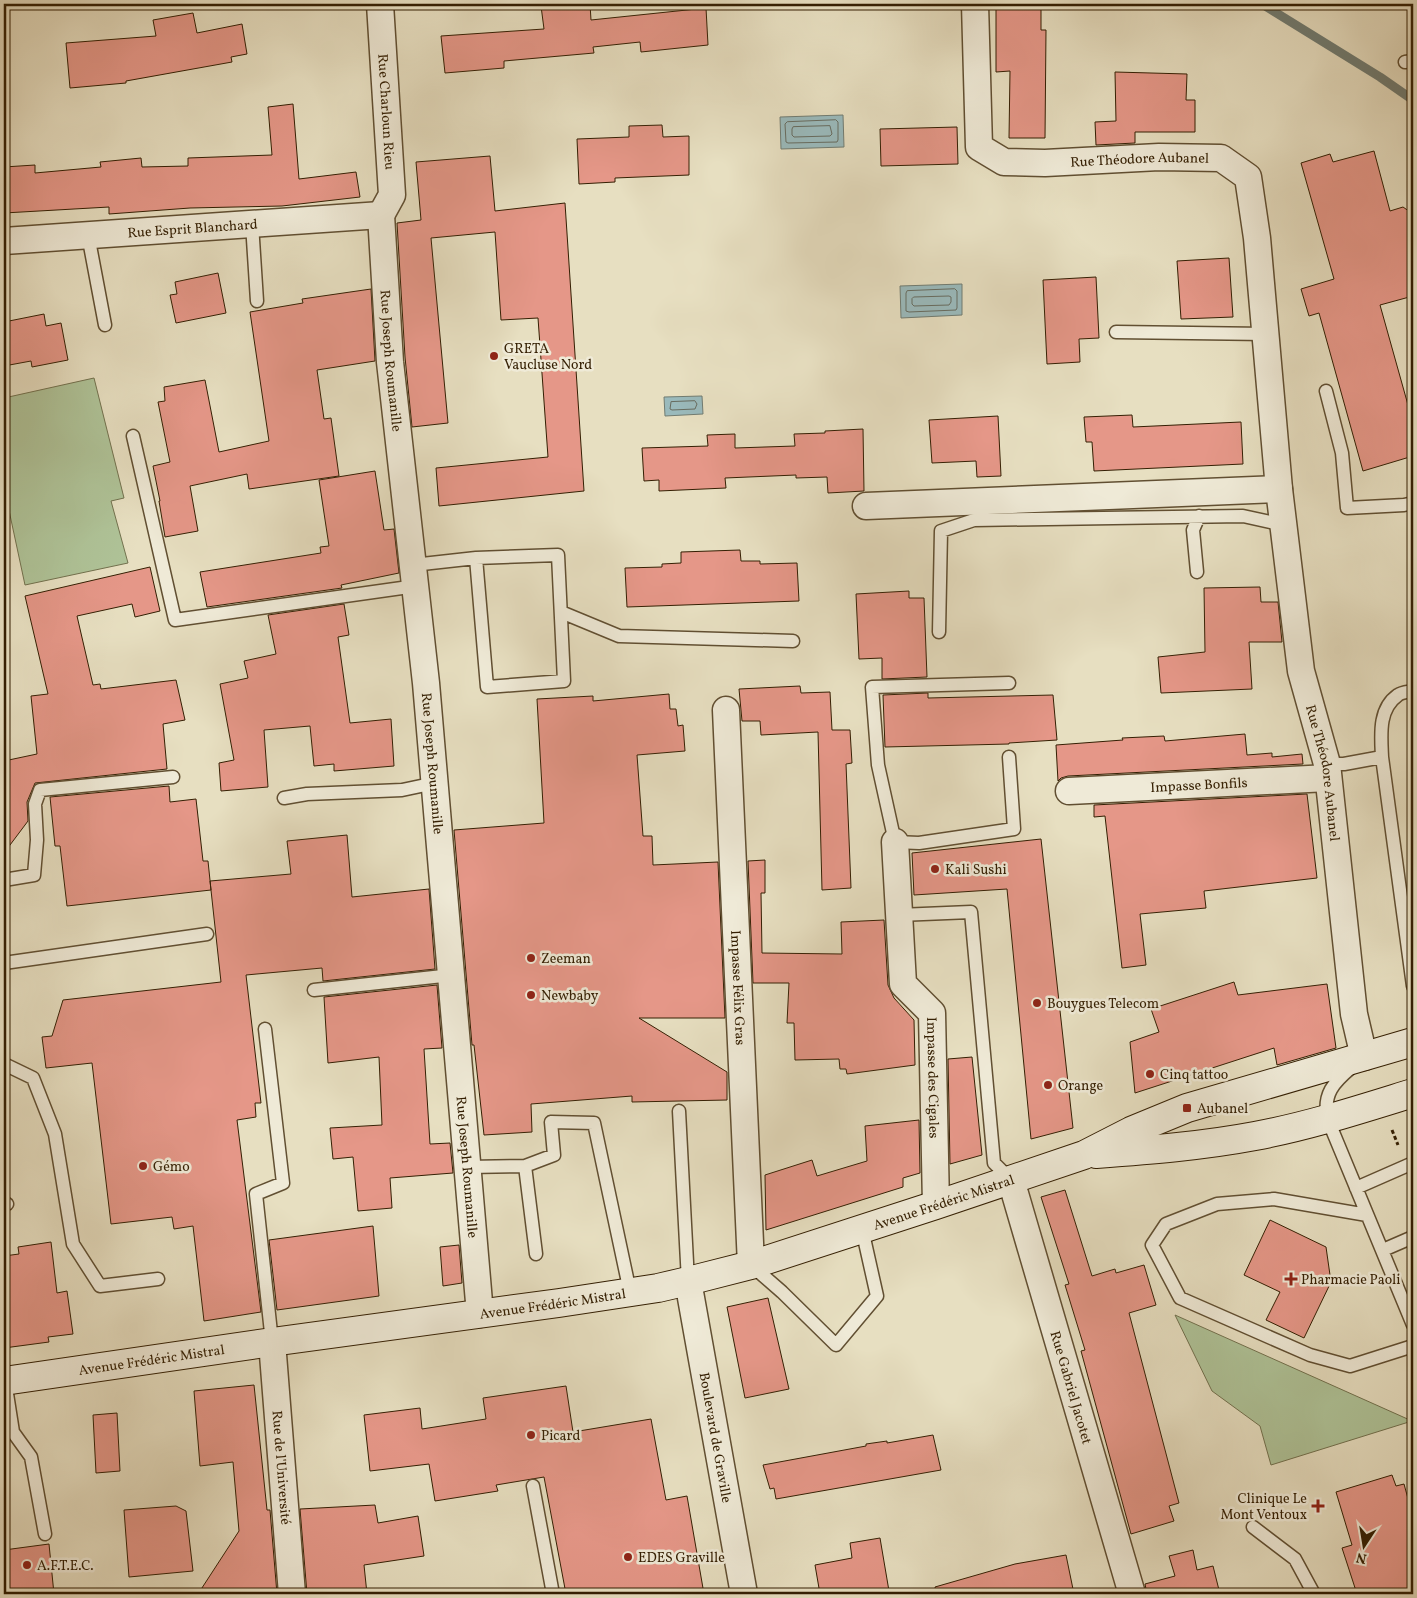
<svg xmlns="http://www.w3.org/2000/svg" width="1417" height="1598" font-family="Vollkorn,serif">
  <rect width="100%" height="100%" fill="#e7dfc1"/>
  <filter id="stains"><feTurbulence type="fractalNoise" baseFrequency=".004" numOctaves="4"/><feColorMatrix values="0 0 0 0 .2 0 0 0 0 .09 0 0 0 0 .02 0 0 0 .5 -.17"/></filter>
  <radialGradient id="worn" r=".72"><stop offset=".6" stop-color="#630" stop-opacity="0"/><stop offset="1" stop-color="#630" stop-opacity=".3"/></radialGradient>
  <path fill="#afc398" stroke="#72714e" d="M 94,378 L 124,498 L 111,501 L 128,563 L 25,585 L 4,487 L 4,398 Z
    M 1175,1315 L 1412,1421 L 1271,1465 L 1260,1426 L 1212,1391 Z"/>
  <path fill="#9ababc" stroke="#717c72" d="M 843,115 L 844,147 L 781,149 L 780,117 Z
    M 962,284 L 962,315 L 901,318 L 900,286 Z
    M 702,396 L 703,414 L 665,416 L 664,397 Z"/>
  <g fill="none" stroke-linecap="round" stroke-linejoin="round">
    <path stroke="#676c60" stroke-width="1" d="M 836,120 L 838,122 L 838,140 L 837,142 L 788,143 L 786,142 L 785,124 L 787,122 Z
      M 830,126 L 832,134 L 830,136 L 794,137 L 792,135 L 792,129 L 793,127 Z
      M 955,289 L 957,291 L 957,308 L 956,310 L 909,312 L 906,311 L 906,293 L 907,291 Z
      M 914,297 L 949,296 L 951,297 L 951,302 L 949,305 L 914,306 L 912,304 L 912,299 Z
      M 695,401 L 697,404 L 695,409 L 672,410 L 670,409 L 671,402 Z"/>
    <path stroke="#717c72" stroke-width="9" d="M 1262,4 L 1380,77 L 1413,100"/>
  </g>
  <path fill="#e59788" stroke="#341f03" d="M 567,4 L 590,4 L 591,20 L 706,8 L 708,45 L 641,52 L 640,42 L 593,47 L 594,53 L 504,61 L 504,68 L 445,73 L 441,36 L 544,29 L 541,6 Z
    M 996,4 L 1041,4 L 1041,30 L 1046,30 L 1045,138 L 1009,138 L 1010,71 L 996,72 Z
    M 193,13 L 197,33 L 242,24 L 247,54 L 231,57 L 232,62 L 126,81 L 126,83 L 70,88 L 66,43 L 156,36 L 153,20 Z
    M 1115,72 L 1187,74 L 1186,100 L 1195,100 L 1195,132 L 1135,132 L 1135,143 L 1096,145 L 1095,122 L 1116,121 Z
    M 293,104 L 299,179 L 356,172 L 360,197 L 282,206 L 190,208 L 109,214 L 109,207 L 4,213 L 4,167 L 35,165 L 35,173 L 101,167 L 100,162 L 141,158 L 142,167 L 188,166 L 188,158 L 272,155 L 268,107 Z
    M 662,125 L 663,137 L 689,136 L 689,175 L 615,178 L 615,182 L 579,184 L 577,139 L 629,137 L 629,126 Z
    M 957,127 L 958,164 L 881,166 L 880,129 Z
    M 1374,151 L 1390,211 L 1403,207 L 1413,214 L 1413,296 L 1380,305 L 1408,405 L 1413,404 L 1413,456 L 1363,471 L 1319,313 L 1309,316 L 1301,289 L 1334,279 L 1301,163 L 1330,154 L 1333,162 Z
    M 490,156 L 495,211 L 565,203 L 584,491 L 439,506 L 436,468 L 548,457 L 538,318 L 501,320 L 495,232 L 431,238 L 448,423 L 412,427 L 405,357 L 397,223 L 421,220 L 416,162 Z
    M 1229,258 L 1233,317 L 1181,319 L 1177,261 Z
    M 218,273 L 226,313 L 176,323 L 170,295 L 177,294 L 175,282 Z
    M 1096,277 L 1099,338 L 1079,339 L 1080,362 L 1047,364 L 1043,280 Z
    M 371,289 L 375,361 L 317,370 L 324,419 L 331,418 L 339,476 L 249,489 L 247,474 L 190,486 L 198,531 L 165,537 L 159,501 L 160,501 L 153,466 L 170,462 L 158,402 L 165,401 L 164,387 L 205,380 L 219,452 L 269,441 L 250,312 L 303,303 L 302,299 Z
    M 44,314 L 46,326 L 61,323 L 68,360 L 32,367 L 31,361 L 4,366 L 4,322 Z
    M 1132,415 L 1133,427 L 1241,422 L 1243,464 L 1094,471 L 1092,442 L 1086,442 L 1084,417 Z
    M 998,416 L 1001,476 L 977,477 L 976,461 L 932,463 L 929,420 Z
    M 863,429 L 864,491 L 828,493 L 827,477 L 796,478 L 796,475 L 725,478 L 726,488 L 659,491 L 659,480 L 644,481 L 642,448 L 708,446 L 707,435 L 735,434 L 735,448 L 795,446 L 794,434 L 825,433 L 825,431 Z
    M 375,471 L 384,530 L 394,529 L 399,573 L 341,585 L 342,588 L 207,607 L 200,572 L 321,553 L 320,547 L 329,546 L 319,480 Z
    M 740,550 L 741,561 L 760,561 L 760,564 L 797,563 L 799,601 L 627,607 L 625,568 L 662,567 L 662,564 L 681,563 L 681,552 Z
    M 150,567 L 160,611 L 135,617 L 132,604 L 77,616 L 93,685 L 100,684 L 101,689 L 176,680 L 185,720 L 163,724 L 167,769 L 35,783 L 27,802 L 28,821 L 4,853 L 4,761 L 37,754 L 31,696 L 48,694 L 25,596 Z
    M 1260,587 L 1261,602 L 1278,602 L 1282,642 L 1249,642 L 1252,689 L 1161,693 L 1158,657 L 1205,652 L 1204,588 Z
    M 909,591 L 909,598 L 924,598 L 927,677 L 882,679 L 882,658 L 859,659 L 856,594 Z
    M 344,604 L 349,635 L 338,637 L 350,723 L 391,719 L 394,766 L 334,771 L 334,764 L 314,766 L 310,726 L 264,730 L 268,787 L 221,791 L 219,763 L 234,760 L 220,684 L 248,678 L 244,661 L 276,654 L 268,615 Z
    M 800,686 L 801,693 L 830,692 L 832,730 L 850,730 L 852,763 L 846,764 L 851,888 L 822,890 L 818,732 L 761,735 L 760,721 L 742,721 L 739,689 Z
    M 928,693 L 928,698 L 1053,695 L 1057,740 L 1009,743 L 1009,744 L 885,747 L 883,695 Z
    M 669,694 L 670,709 L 676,709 L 678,726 L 683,725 L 685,751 L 637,755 L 643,836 L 652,836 L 653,865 L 718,862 L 725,1018 L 639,1018 L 727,1072 L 727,1100 L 632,1102 L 632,1096 L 531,1104 L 532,1132 L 484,1135 L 474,1045 L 472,1045 L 454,830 L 544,823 L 537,699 L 593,696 L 593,701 Z
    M 1245,734 L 1247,755 L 1272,753 L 1272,757 L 1302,754 L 1303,764 L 1068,776 L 1061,778 L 1058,781 L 1056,745 L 1123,740 L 1122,738 L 1164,736 L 1165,741 Z
    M 169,786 L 170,802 L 196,799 L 203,861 L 208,861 L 211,890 L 67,906 L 60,846 L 55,846 L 50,797 Z
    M 1307,794 L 1317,878 L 1204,891 L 1206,908 L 1140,914 L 1146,965 L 1122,968 L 1105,816 L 1094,817 L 1094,805 Z
    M 347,835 L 352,897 L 429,889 L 435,969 L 323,981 L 322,968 L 246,975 L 261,1103 L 255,1103 L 256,1117 L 237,1120 L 261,1312 L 204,1321 L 193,1226 L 174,1229 L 172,1217 L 111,1224 L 92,1063 L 46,1068 L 42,1037 L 52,1036 L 63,1000 L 221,982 L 210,881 L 291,874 L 287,841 Z
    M 1041,839 L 1073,1128 L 1031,1139 L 1007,889 L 914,895 L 912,853 Z
    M 765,860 L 765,893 L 761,893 L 762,953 L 842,954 L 841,922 L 884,920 L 888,985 L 894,998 L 914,1020 L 915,1065 L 847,1074 L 846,1069 L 840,1069 L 839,1059 L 795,1060 L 794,1023 L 787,1023 L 789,983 L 753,983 L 748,861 Z
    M 1234,982 L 1238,995 L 1327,984 L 1336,1048 L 1277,1065 L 1274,1048 L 1135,1093 L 1130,1042 L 1159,1032 L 1151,1009 Z
    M 437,985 L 442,1048 L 424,1049 L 430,1144 L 450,1143 L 453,1173 L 390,1178 L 392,1208 L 358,1211 L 353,1157 L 333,1159 L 330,1128 L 382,1125 L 379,1057 L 328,1063 L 324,997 Z
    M 972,1057 L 982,1155 L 950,1164 L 948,1059 Z
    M 919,1120 L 920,1173 L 903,1178 L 903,1187 L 766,1230 L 765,1175 L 812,1160 L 817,1176 L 867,1161 L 865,1126 Z
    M 1065,1190 L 1092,1276 L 1115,1269 L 1116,1273 L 1144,1265 L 1156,1305 L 1129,1313 L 1179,1503 L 1169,1506 L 1174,1521 L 1131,1534 L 1081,1351 L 1085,1350 L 1065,1285 L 1069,1284 L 1041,1197 Z
    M 1270,1220 L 1326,1247 L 1331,1282 L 1304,1338 L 1266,1320 L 1280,1292 L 1244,1275 Z
    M 373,1226 L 379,1296 L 277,1310 L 269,1240 Z
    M 51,1242 L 57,1293 L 67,1291 L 73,1334 L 48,1337 L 49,1342 L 4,1348 L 4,1256 L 19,1254 L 18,1247 Z
    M 459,1245 L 462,1283 L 443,1286 L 440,1247 Z
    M 768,1298 L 789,1389 L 745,1398 L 727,1307 Z
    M 254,1385 L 267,1510 L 270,1510 L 277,1594 L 198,1594 L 239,1531 L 233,1462 L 200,1466 L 194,1391 Z
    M 566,1386 L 573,1432 L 651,1419 L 666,1500 L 687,1496 L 704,1594 L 566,1594 L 544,1477 L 496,1485 L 498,1491 L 435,1501 L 429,1464 L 370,1471 L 364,1415 L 420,1408 L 422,1429 L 486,1419 L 483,1398 Z
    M 117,1413 L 120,1471 L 96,1473 L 93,1415 Z
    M 933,1435 L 941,1470 L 776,1499 L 774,1488 L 770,1489 L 763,1465 L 866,1446 L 866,1444 L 887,1441 L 887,1443 Z
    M 1392,1475 L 1396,1486 L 1404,1484 L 1413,1517 L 1413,1594 L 1357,1594 L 1342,1548 L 1352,1545 L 1336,1492 Z
    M 375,1505 L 378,1523 L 418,1516 L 424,1556 L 364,1565 L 367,1594 L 307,1594 L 300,1509 Z
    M 176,1506 L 186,1511 L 193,1571 L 129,1577 L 124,1510 Z
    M 880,1538 L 889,1591 L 869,1594 L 820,1594 L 815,1565 L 852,1558 L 850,1543 Z
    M 49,1544 L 54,1594 L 4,1594 L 4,1550 Z
    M 1193,1550 L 1197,1570 L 1213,1566 L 1220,1594 L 1147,1594 L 1145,1584 L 1175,1576 L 1169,1556 Z
    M 1066,1555 L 1074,1594 L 936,1594 L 935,1587 L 1015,1564 Z"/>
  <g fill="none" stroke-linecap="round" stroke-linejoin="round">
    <g stroke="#614f32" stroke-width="15">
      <path id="lane" d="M 1405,62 L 1413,61
        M 252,224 L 257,301
        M 88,235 L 105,325
        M 1116,332 L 1266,334
        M 1326,391 L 1342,453 L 1347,508 L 1404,505 L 1413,503
        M 133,436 L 175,620 L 416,586
        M 413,565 L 476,558 L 558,555 L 564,681 L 487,687 L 476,558
        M 1197,572 L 1193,530 L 1199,516
        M 561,612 L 619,636 L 793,641
        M 939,632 L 941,531 L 974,520 L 1243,516 L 1284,525
        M 1009,683 L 872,687 L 878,765 L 895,842 L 919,843 L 1014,829 L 1009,757
        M 1382,757 C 1381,735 1378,709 1398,695 C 1402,692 1408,692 1413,691
        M 1327,764 L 1344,764 L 1382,757 L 1413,986
        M 284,798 L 307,794 L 402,790 L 435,783
        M 4,880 L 34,875 L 37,840 L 35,804 L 40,790 L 173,777
        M 899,915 L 971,912 L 994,1163 L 1011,1180
        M 4,963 L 207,934
        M 314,990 L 452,975
        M 265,1029 L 283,1183 L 256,1194 L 272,1342
        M 4,1064 L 33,1078 L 55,1134 L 73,1244 L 100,1286 L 158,1279
        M 1352,1067 C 1334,1082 1322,1094 1328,1120 L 1413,1325
        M 679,1111 L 688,1281
        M 525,1166 L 554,1155 L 551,1122 L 594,1123 L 630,1292
        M 468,1167 L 525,1166 L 536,1254
        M 1356,1188 L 1413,1163
        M 4,1205 L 7,1204
        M 1367,1215 L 1274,1199 L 1217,1204 L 1166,1224 L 1152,1245 L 1180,1298 L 1310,1355 L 1350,1366 L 1413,1346
        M 1383,1250 L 1413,1237
        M 751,1265 L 782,1292 L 836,1345 L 877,1296 L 862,1229
        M 5,1381 L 13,1432 L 31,1457 L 45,1534
        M 533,1486 L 553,1594
        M 1253,1527 L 1295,1559 L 1314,1594"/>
    </g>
    <g stroke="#614f32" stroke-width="29">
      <g id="street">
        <path id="s1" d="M 380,4 L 392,195 L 381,215"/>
        <path id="s2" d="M 975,4 L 979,147 L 1004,162 L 1045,163 L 1159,157 L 1221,158 L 1248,177 L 1257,238 L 1279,489 L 1301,671 L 1327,764 L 1354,1014 L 1364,1057"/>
        <path id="s3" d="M 381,215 L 390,362 L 426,683 L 480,1314"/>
        <path id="s4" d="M 4,241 L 381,215"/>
        <path d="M 866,506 L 1279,489"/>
        <path id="s5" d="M 726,710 L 751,1265"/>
        <path id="s6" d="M 1069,791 L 1328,778"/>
        <path id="s7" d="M 895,842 L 903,984 L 932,1013 L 936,1205"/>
        <path id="s8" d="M 1011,1180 L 1132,1594"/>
        <path id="s9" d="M 688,1281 L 744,1594"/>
        <path id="s10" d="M 272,1342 L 292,1594"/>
      </g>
    </g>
    <g stroke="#341f03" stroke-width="30">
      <g id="secondary">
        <path d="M 1096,1154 C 1149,1150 1202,1146 1255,1136 C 1309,1126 1361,1109 1413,1093"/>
        <path id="s11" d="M 4,1381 L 272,1342 L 559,1303 L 658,1288 L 688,1281 L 751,1265 L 936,1205 L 1084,1155 L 1131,1131 L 1187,1108 L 1413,1042"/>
      </g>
    </g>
    <path stroke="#341f03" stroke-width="3" stroke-dasharray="4 2.5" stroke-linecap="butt" d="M 1392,1130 L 1398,1145"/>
    <use href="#lane" stroke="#efead7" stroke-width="12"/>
    <use href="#street" stroke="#efead7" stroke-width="26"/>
    <use href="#secondary" stroke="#efead7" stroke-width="28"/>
  </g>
  <g fill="#8f2418" stroke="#efead7" stroke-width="2">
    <circle cx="494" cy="356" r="5"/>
    <circle cx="935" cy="869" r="5"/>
    <circle cx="531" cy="958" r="5"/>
    <circle cx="531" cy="995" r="5"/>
    <circle cx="1037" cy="1003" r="5"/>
    <circle cx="1150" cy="1074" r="5"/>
    <circle cx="1048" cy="1085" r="5"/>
    <rect x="1182" y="1103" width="10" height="10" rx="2.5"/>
    <circle cx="143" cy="1166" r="5"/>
    <path d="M1288.5 1271.5h5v5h5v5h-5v5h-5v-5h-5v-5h5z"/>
    <circle cx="531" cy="1435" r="5"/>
    <path d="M1315.5 1498.5h5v5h5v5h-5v5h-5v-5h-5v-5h5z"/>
    <circle cx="628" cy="1557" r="5"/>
    <circle cx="27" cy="1565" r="5"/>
  </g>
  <g text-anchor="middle" stroke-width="5" stroke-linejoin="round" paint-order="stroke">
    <g font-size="14" fill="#341f03" stroke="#efead7">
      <text dy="5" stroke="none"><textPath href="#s1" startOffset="108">Rue Charloun Rieu</textPath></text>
      <text dy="5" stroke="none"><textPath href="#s2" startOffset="308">Rue Théodore Aubanel</textPath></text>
      <text dy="5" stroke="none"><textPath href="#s4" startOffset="189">Rue Esprit Blanchard</textPath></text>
      <text dy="5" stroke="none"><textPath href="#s3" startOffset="146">Rue Joseph Roumanille</textPath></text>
      <text dy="5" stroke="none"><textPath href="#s3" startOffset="551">Rue Joseph Roumanille</textPath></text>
      <text dy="5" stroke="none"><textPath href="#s2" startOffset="1024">Rue Théodore Aubanel</textPath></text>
      <text dy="5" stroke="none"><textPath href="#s6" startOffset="130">Impasse Bonfils</textPath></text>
      <text dy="5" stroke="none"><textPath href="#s5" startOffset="278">Impasse Félix Gras</textPath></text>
      <text dy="5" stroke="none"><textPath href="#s7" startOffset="248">Impasse des Cigales</textPath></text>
      <text dy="5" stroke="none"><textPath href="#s3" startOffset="956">Rue Joseph Roumanille</textPath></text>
      <text dy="5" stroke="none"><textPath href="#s11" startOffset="959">Avenue Frédéric Mistral</textPath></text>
      <text dy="5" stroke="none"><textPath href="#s11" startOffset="554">Avenue Frédéric Mistral</textPath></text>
      <text dy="5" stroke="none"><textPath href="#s11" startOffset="149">Avenue Frédéric Mistral</textPath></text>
      <text dy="5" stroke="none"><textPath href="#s8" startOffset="216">Rue Gabriel Jacotet</textPath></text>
      <text dy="5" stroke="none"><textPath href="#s9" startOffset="159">Boulevard de Graville</textPath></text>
      <text dy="5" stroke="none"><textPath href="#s10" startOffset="126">Rue de l'Université</textPath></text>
    </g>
    <g font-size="14" fill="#341f03" stroke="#efead7" text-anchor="start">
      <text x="504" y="353">GRETA<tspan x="504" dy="16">Vaucluse Nord</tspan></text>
      <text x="945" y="874">Kali Sushi</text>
      <text x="541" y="963">Zeeman</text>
      <text x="541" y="1000">Newbaby</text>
      <text x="1047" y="1008">Bouygues Telecom</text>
      <text x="1160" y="1079">Cinq tattoo</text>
      <text x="1058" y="1090">Orange</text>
      <text x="1197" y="1113">Aubanel</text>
      <text x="153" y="1171">Gémo</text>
      <text x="1301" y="1284">Pharmacie Paoli</text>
      <text x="541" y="1440">Picard</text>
      <text x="1307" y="1503" text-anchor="end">Clinique Le<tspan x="1307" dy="16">Mont Ventoux</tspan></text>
      <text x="638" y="1562">EDES Graville</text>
      <text x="37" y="1570">A.F.T.E.C.</text>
    </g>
  </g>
  <rect width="1417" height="1598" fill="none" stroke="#e7dfc1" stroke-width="20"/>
  <rect x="5" y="5" width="1407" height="1588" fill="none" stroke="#341f03" stroke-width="2.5"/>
  <rect x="10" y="10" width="1397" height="1578" fill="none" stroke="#341f03"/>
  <g transform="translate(1364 1546) rotate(192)" stroke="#efead7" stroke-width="4" paint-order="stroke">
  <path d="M0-4L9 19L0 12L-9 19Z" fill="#341f03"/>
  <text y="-8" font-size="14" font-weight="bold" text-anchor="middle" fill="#341f03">N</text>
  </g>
  <rect width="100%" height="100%" filter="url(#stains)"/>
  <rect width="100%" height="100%" fill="url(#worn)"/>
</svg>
